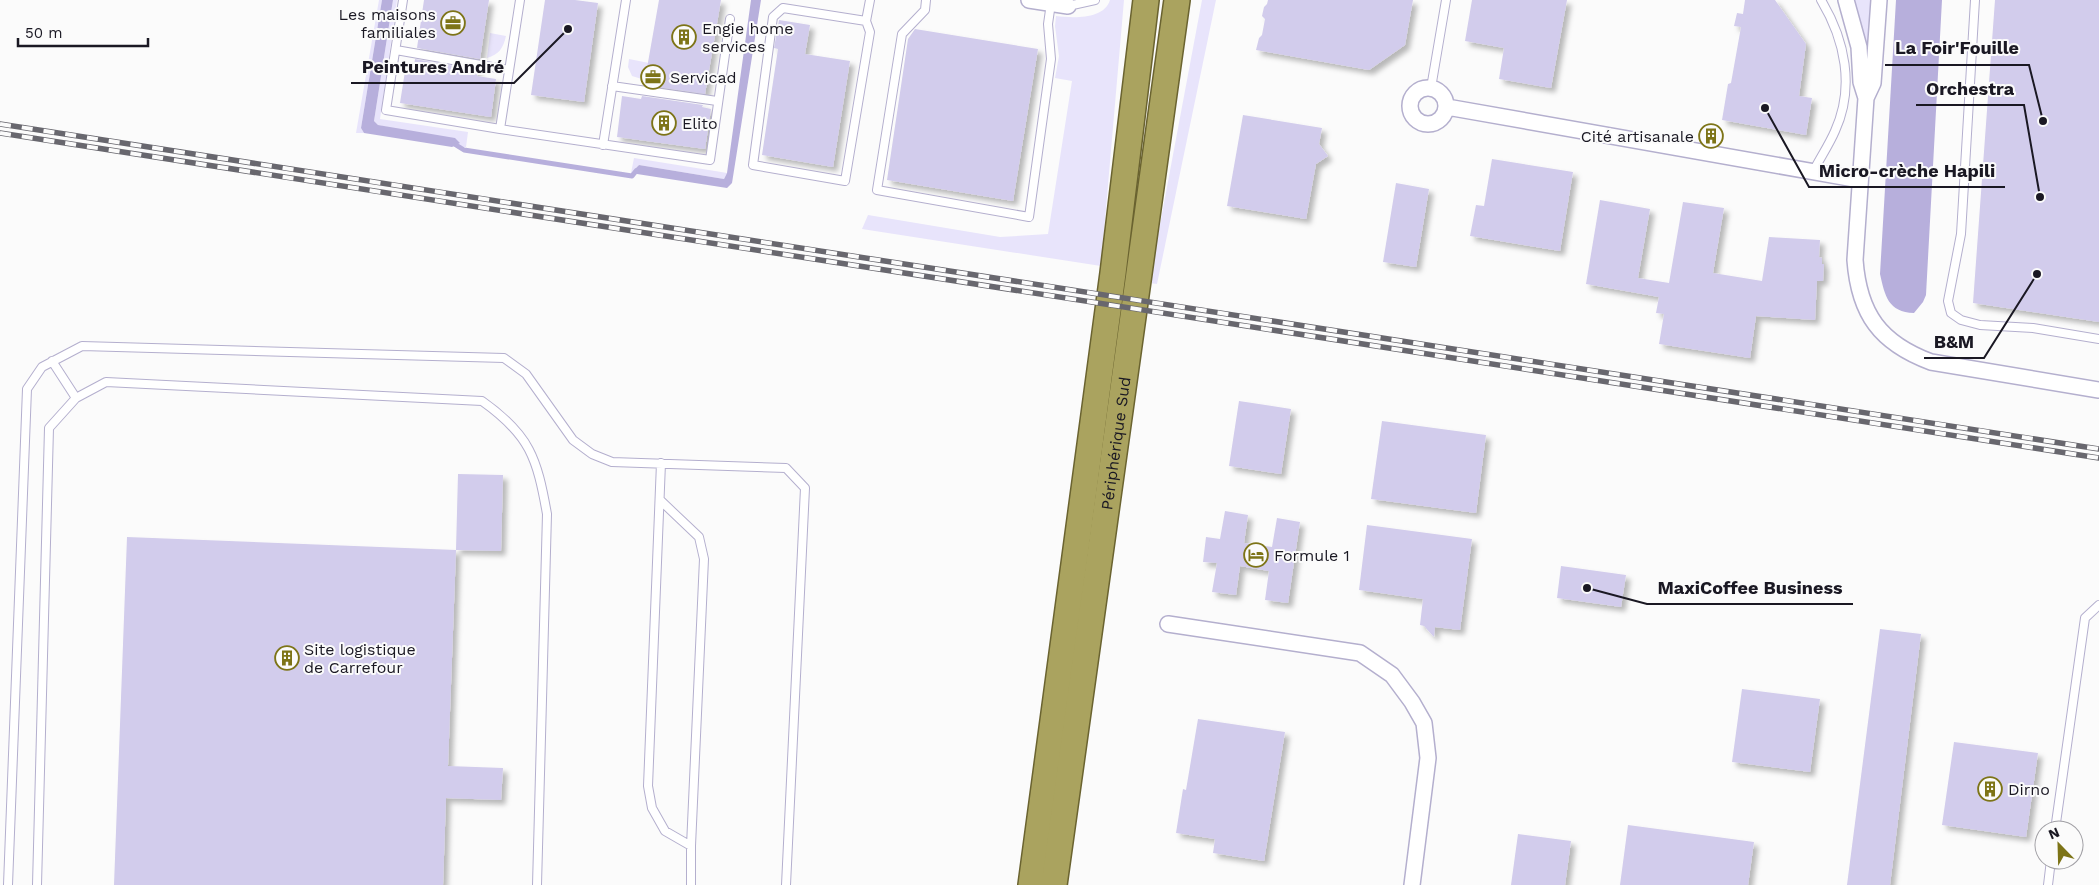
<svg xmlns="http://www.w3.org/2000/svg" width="2099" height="885" font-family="'Work Sans',sans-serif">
  <defs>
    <filter id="shadow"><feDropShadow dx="4.5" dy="4.5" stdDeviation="2.5" flood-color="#0004"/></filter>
  </defs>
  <rect width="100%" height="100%" fill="#fbfbfb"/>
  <path fill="#e8e4fb" d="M 379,0 L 382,0 L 361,128 L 364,133 L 356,133 Z
    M 393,0 L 397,0 L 380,119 L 468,132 L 466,147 L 452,147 L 459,143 L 378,125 L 374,121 Z
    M 1110,0 L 1124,0 L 1101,266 L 862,229 L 868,215 L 1000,237 L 1048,234 L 1072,81 L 1055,78 L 1059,56 L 1055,26 L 1056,16 C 1072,18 1104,20 1110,0 Z
    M 1202,0 L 1216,0 L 1157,284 L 1149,283 Z
    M 1853,0 L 1875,0 L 1870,60 L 1866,60 L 1862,27 Z
    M 490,33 L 506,36 C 503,49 499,54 487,58 Z
    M 629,59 L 649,63 L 645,80 L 632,76 L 628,67 Z
    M 634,158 L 715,171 L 727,173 L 724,179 L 639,165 L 635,169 L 637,174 L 631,173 Z"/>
  <path fill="#b7afdc" d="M 382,0 L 393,0 L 374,121 L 378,125 L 455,138 L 460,143 L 452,147 L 364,133 L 361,128 Z
    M 751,0 L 761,0 L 732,183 L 727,188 L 637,174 L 635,169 L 639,165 L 724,179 L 727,173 Z
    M 1896,0 L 1942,0 L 1926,295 L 1923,302 L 1914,313 C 1888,312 1885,296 1880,274 Z"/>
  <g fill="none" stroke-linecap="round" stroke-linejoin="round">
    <path stroke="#b7afdc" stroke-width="5" d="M 456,145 L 464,150 L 632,176 L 636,171"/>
  </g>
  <path fill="#d2ccec" filter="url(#shadow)" d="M 424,0 L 489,0 L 480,59 L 417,48 Z
    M 545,0 L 575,0 L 598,3 L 584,102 L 531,95 Z
    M 659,0 L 721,0 L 705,94 L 644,85 Z
    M 1268,0 L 1413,0 L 1405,45 L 1369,70 L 1256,50 L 1259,38 L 1262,35 L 1265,19 L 1262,16 L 1264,7 L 1267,4 Z
    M 1472,0 L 1567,0 L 1551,88 L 1499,79 L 1504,48 L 1465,41 Z
    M 1745,0 L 1775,0 L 1806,44 L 1799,96 L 1812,98 L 1806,135 L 1722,120 L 1728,84 L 1731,83 L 1741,27 L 1734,26 L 1737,13 L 1743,14 Z
    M 1995,0 L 2099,0 L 2099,322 L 1973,303 Z
    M 779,20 L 810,25 L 805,54 L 850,61 L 833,167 L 762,155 L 778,49 L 774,48 Z
    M 915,29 L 1038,49 L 1013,201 L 887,180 L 908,39 Z
    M 415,59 L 478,70 L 477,76 L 496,79 L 491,117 L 400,103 L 406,65 L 414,66 Z
    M 622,96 L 641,99 L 642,96 L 703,105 L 702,107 L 711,109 L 705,149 L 617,137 Z
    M 1243,115 L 1322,128 L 1319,144 L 1328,156 L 1316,164 L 1306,219 L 1227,206 Z
    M 1492,159 L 1573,172 L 1560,251 L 1470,236 L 1476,205 L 1484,206 Z
    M 1396,183 L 1429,189 L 1416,267 L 1383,262 Z
    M 1600,200 L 1650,209 L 1638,278 L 1669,283 L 1683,202 L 1724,208 L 1713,273 L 1762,281 L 1769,237 L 1820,240 L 1819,257 L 1822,258 L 1822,264 L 1824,264 L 1823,281 L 1817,281 L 1815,320 L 1756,316 L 1750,358 L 1659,344 L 1664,314 L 1656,313 L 1659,297 L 1586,284 Z
    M 1239,401 L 1291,409 L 1281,474 L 1229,466 Z
    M 1382,421 L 1486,435 L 1476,513 L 1371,499 Z
    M 458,474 L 503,475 L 501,551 L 456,550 Z
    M 1225,511 L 1248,515 L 1244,543 L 1272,547 L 1277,518 L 1300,522 L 1288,603 L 1265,600 L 1269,571 L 1240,566 L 1236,595 L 1212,592 L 1217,563 L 1203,562 L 1206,537 L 1220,539 Z
    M 1367,525 L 1472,539 L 1460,630 L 1435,627 L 1434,637 L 1424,626 L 1420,625 L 1423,599 L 1359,590 Z
    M 127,537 L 456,550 L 448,766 L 503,768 L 501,800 L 446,798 L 443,885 L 114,885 Z
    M 1561,566 L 1626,575 L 1621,607 L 1557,598 Z
    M 1880,629 L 1921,634 L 1890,885 L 1847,885 Z
    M 1742,689 L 1820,699 L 1810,772 L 1732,762 Z
    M 1198,719 L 1285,732 L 1264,861 L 1213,853 L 1215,839 L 1176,833 L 1183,789 L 1186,790 Z
    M 1954,742 L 2038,753 L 2026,837 L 1942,825 Z
    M 1628,825 L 1754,842 L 1748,885 L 1620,885 Z
    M 1518,834 L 1571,841 L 1565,885 L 1511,885 Z"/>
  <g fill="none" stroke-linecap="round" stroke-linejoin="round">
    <g stroke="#b4afce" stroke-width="10">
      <path id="service" d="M 403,0 L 386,110 L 500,129
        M 520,0 L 500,129 L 710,160 L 730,19
        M 926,0 L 925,10 L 902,34 L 877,190 L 1029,217 L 1051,59 L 1048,24 L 1051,3
        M 1975,0 L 1961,234 L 1948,301 L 1951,313 L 1961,320 L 1980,325 L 2033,328 L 2099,339
        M 1068,6 L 1095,0
        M 866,21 L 783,8 L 773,17 L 753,165 L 845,181 L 870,32 L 866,21 L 870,0
        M 396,50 L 509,70
        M 612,86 L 717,101
        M 1431,88 L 1446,0
        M 603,145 L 626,0
        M 1813,172 C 1820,158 1829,145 1835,131 C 1855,87 1845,40 1821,0
        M 52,361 L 76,398
        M 661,463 L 648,786 L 652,808 L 665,831 L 691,846 L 691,885
        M 660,500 L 699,537 L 704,559 L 691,846
        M 2055,830 L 2085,618 L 2099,605
        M 8,885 L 27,389 L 42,367 L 82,346 L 504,358 L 526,374 L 573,440 L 592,454 L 612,462 L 786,468 L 805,488 L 786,885
        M 37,885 L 49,428 L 76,398 L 106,382 L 482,401 C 530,435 537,458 547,514 L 537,885
        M 2048,885 L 2051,860"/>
    </g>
    <g stroke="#b4afce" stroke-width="18">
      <path id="minor" d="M 1029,0 L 1068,6
        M 1846,0 L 1859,47 L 1861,82 L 1866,98 L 1855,260 C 1859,314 1880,343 1931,362 L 2099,390
        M1410 106a18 18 0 1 1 36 0a18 18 0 1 1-36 0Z
        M 1866,98 L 1873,83 L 1879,0
        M 1447,107 L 1860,180
        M 1168,624 L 1360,653 L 1392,675 L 1412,702 L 1424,723 L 1428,758 L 1412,885"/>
    </g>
    <g stroke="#6a6330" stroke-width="28">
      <g id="trunk">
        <path d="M 1031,885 L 1113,273 L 1146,0"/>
        <path id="s1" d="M 1054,885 L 1177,0"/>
      </g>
    </g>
    <use href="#service" stroke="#fff" stroke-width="8"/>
    <use href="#minor" stroke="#fff" stroke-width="15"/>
    <use href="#trunk" stroke="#aaa35f" stroke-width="25"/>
    <g stroke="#68676e" stroke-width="5.5">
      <path id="rail" d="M 0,124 L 2099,449
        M 0,133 L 2099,458"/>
    </g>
    <use href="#rail" stroke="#fbfbfb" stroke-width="4" stroke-dasharray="11" stroke-linecap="butt"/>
  </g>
  <defs>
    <g id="office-ring" transform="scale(1.25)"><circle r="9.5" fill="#fbfbfb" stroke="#7d7417" stroke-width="1.5"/><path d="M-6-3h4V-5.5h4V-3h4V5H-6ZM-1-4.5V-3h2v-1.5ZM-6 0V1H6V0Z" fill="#7d7417"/></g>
    <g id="building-ring" transform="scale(1.25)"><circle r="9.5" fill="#fbfbfb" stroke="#7d7417" stroke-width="1.5"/><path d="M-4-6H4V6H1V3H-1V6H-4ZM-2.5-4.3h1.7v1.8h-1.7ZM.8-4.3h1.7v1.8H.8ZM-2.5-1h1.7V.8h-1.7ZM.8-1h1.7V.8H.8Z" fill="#7d7417"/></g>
    <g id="hotel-ring" transform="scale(1.25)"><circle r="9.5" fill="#fbfbfb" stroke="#7d7417" stroke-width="1.5"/><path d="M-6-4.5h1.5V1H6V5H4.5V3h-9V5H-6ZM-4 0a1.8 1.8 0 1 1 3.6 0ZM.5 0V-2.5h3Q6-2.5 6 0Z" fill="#7d7417"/></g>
  </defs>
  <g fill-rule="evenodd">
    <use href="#office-ring" x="453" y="23"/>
    <use href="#building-ring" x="684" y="37"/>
    <use href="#office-ring" x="653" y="77"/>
    <use href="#building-ring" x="664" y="123"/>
    <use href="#building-ring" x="1711" y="136"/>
    <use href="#hotel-ring" x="1256" y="555"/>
    <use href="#building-ring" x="287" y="658"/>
    <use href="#building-ring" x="1990" y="789"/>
  </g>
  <g text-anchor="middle" stroke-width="4" stroke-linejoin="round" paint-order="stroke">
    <g font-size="16" fill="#1a1823" stroke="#fbfbfb" text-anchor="start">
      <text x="436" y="20" text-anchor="end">Les maisons<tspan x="436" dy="18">familiales</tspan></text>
      <text x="702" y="34">Engie home<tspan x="702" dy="18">services</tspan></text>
      <text x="670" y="83">Servicad</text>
      <text x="682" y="129">Elito</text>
      <text x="1694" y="142" text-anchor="end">Cité artisanale</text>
      <text x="1274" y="561">Formule 1</text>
      <text x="304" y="655">Site logistique<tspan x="304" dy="18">de Carrefour</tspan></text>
      <text x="2008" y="795">Dirno</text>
    </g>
    <g font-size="16" fill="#1a1823" stroke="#fbfbfb">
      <text dy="6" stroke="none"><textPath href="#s1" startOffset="446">Périphérique Sud</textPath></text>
    </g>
  </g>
  <path fill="none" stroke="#1a1823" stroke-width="2" d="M2043 121L2029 65H1885M568 29L514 83H351M2040 197L2024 105H1916M1765 108L1809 187H2005M2037 274L1984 358H1924M1587 588L1647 604H1853"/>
  <g fill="#1a1823" stroke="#fbfbfb" stroke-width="2">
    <circle cx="2043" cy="121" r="5"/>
    <circle cx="568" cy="29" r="5"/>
    <circle cx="2040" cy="197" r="5"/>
    <circle cx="1765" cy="108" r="5"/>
    <circle cx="2037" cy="274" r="5"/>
    <circle cx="1587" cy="588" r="5"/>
  </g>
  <g font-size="18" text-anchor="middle" font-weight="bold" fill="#1a1823" stroke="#fbfbfb" stroke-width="4" stroke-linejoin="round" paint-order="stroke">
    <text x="1957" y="54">La Foir'Fouille</text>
    <text x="433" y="73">Peintures André</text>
    <text x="1970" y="95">Orchestra</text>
    <text x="1907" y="177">Micro-crèche Hapili</text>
    <text x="1954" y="348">B&amp;M</text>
    <text x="1750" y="594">MaxiCoffee Business</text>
  </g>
  <g transform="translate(2059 845) rotate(337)"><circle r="24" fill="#fbfbfb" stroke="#a1a0a5"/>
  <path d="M0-4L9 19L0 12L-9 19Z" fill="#7d7417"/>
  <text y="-8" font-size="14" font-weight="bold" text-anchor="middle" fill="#1a1823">N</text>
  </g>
  <path d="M18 38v8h130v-8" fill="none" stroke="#1a1823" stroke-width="2.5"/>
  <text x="25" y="38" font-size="15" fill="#1a1823" stroke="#fbfbfb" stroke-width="4" paint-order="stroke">50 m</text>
</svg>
